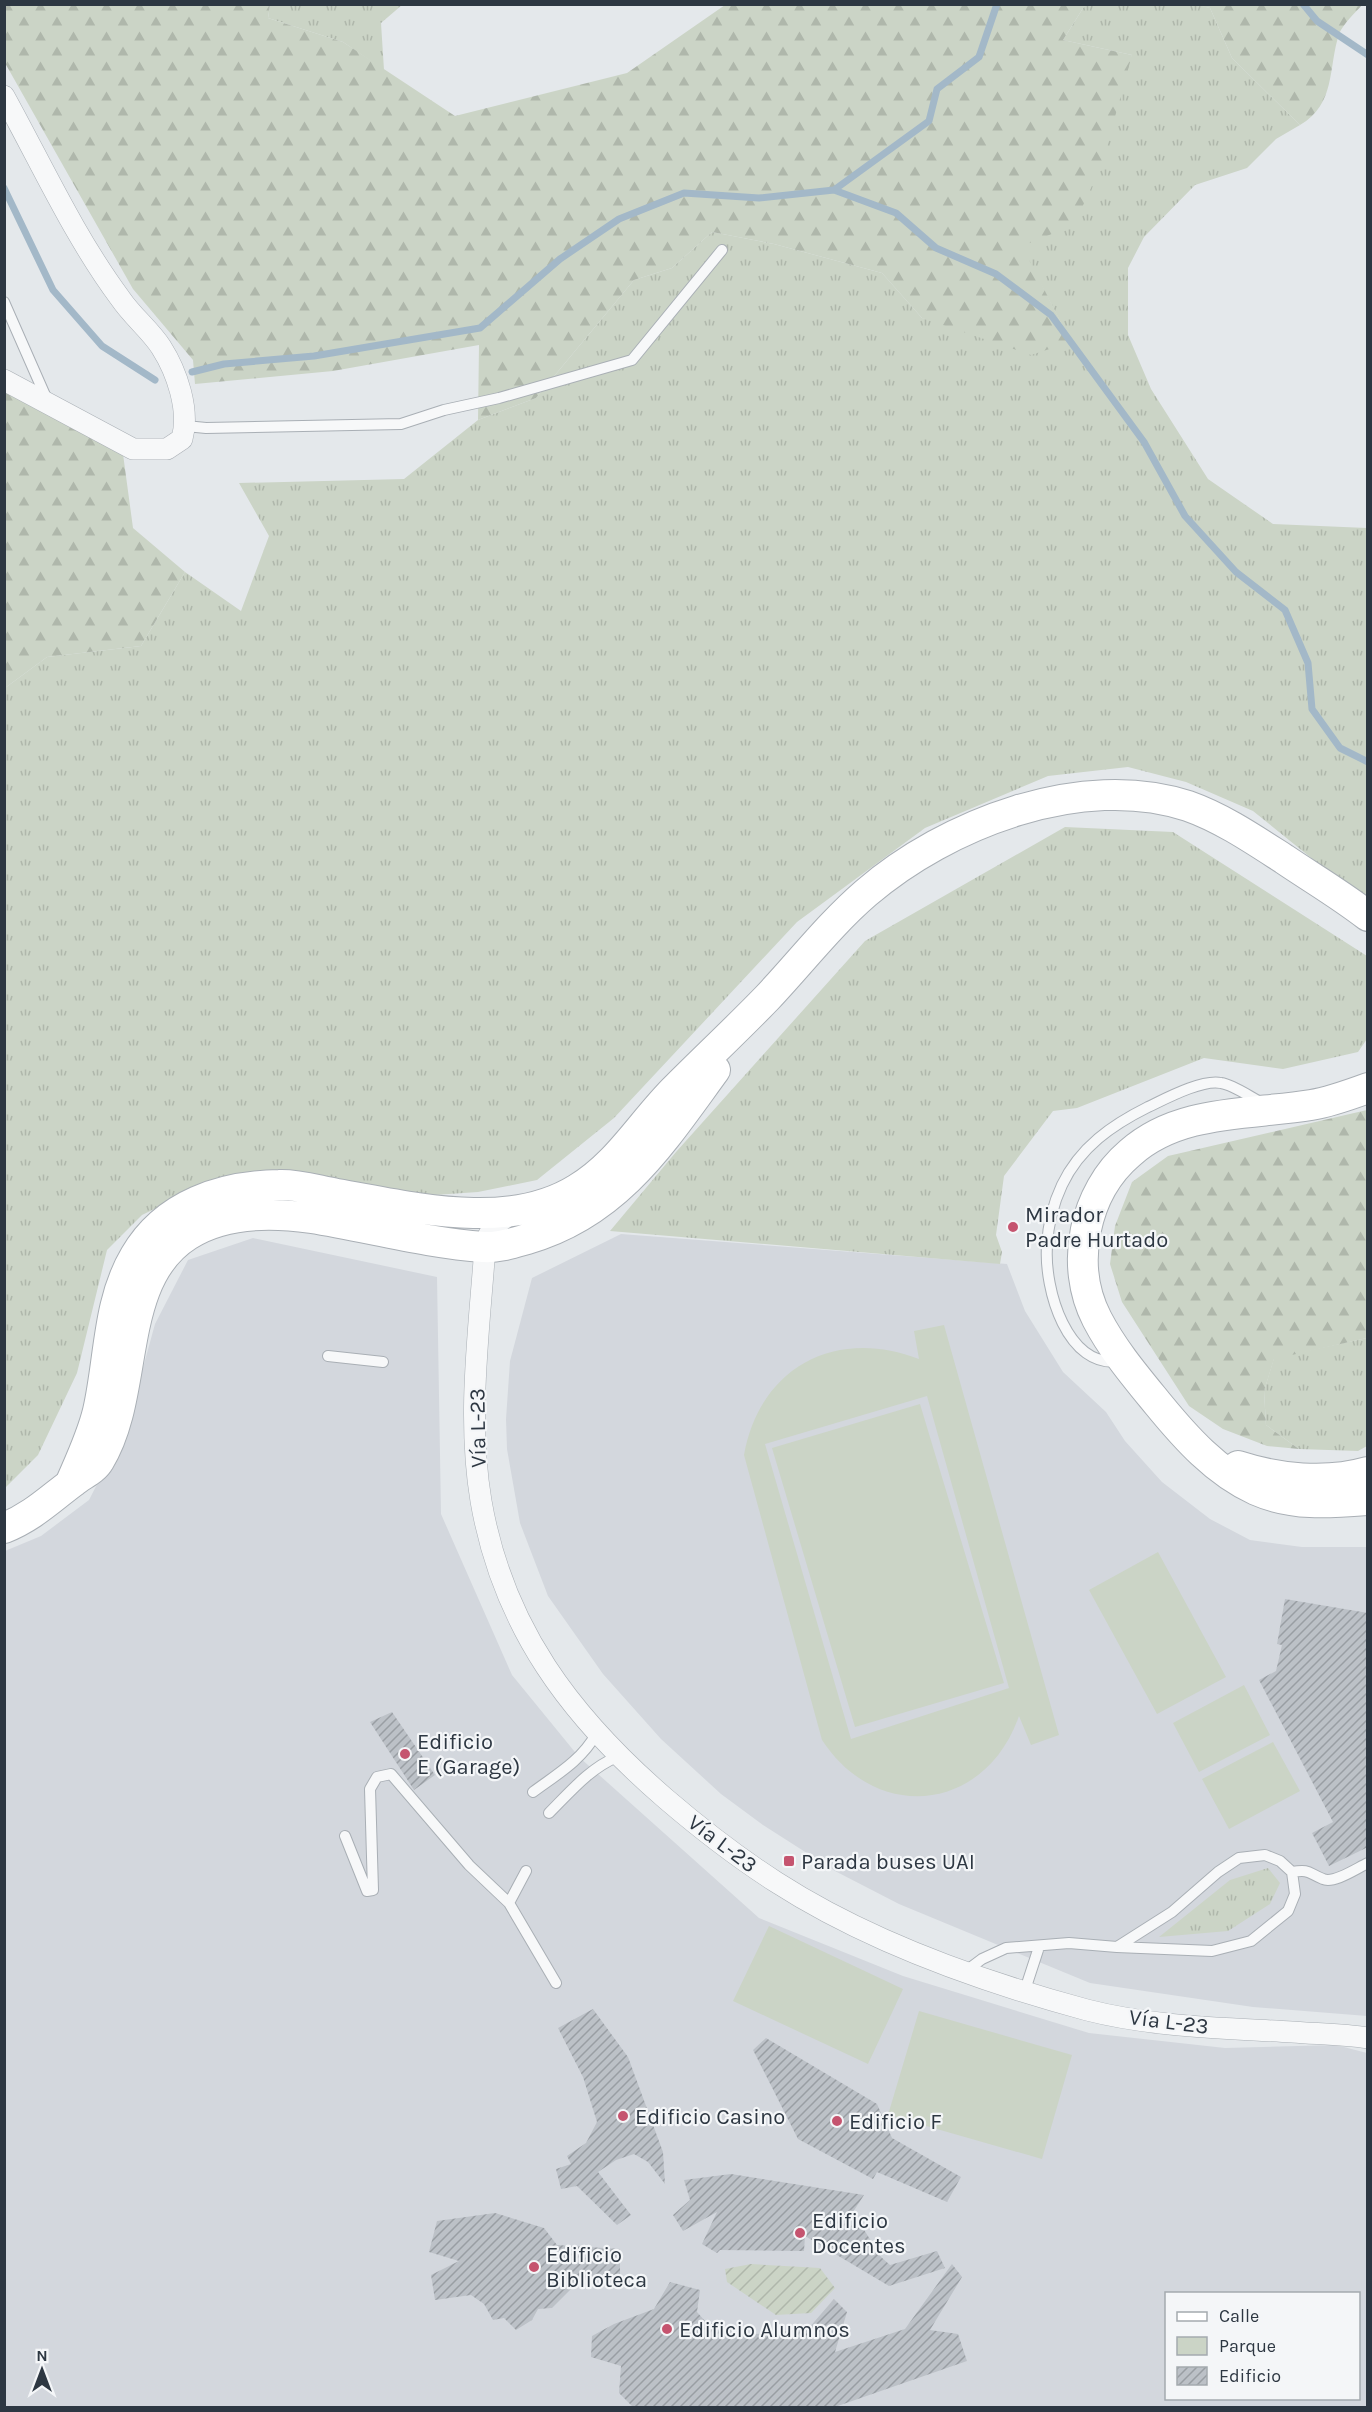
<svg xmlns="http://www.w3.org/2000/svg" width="1372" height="2412" font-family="Karla,sans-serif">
  <defs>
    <pattern id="grass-tufts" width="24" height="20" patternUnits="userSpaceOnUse" patternTransform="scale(1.5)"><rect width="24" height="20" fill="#cbd4c6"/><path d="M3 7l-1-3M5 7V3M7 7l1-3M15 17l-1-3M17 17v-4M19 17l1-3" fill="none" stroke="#afb7ab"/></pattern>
    <pattern id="forest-firs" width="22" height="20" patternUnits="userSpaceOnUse" patternTransform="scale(1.5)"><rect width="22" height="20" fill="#cbd4c6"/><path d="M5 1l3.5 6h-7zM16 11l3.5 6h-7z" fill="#afb7ab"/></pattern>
    <pattern id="garden-furrows" width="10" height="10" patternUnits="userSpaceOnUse" patternTransform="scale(1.5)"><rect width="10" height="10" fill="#cbd4c6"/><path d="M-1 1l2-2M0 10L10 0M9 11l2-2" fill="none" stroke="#afb7ab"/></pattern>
    <pattern id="building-hatch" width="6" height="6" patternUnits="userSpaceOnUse" patternTransform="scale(1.5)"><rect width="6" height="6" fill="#bcc1c7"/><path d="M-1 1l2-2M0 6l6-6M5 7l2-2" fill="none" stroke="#999ea3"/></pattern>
  </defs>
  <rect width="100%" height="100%" fill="#e4e8eb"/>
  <path fill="#d3d7dd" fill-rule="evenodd" d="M 621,1234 L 1007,1264 L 1025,1311 L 1063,1372 L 1106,1412 L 1125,1441 L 1162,1482 L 1210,1519 L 1250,1540 L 1302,1547 L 1367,1547 L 1367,2016 L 1253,2007 L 1090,1983 L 899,1904 L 835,1871 L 763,1825 L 721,1794 L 661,1739 L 603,1674 L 548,1596 L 520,1523 L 507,1449 L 506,1419 L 510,1361 L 532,1278 Z
    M 253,1238 L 437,1277 L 441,1514 L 512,1675 L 579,1757 L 759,1918 L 903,1976 L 1089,2033 L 1225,2048 L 1336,2045 L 1367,2053 L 1367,2407 L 5,2408 L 5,1551 L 41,1536 L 89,1500 L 127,1426 L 155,1324 L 188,1260 ZM 1166,2294 L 1358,2294 L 1358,2398 L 1166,2398 Z"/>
  <path fill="url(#grass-tufts)" d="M 1194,4 L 1210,8 L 1232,58 L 1300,125 L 1276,139 L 1247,168 L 1195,185 L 1144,237 L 1128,268 L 1128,335 L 1151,389 L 1208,479 L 1273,524 L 1367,528 L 1367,903 L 1253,811 L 1186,782 L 1128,767 L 1048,776 L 925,828 L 797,922 L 614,1118 L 537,1180 L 478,1192 L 405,1197 L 206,1184 L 142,1215 L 107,1250 L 77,1373 L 38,1455 L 5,1488 L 5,688 L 47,657 L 141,646 L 185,572 L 241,611 L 269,536 L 239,483 L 404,479 L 478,420 L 536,398 L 634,280 L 672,268 L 712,232 L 774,244 L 882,273 L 922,318 L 1071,342 L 1021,246 L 1132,55 L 1063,40 L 1085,5 Z
    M 270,5 L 402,5 L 381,23 L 384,70 L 343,42 L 268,18 Z
    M 1065,827 L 1173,832 L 1367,956 L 1367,1039 L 1358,1052 L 1283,1069 L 1204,1058 L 1077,1108 L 1053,1111 L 1004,1176 L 996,1235 L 1002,1252 L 1000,1264 L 610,1231 L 676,1152 L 865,941 Z
    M 1367,1338 L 1367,1446 L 1358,1451 L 1299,1449 L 1266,1425 L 1264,1391 L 1274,1358 Z
    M 1268,1868 L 1280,1883 L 1270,1904 L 1228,1931 L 1159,1937 L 1230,1880 Z"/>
  <path fill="url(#forest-firs)" d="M 4,5 L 270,5 L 268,18 L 343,42 L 455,116 L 627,73 L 725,5 L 1085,5 L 1063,40 L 1132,55 L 1102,164 L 1074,225 L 1022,246 L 1071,342 L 1031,355 L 922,318 L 882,273 L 774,244 L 712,232 L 672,268 L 634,280 L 536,398 L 478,420 L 479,345 L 333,371 L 195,384 L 193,360 L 133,289 L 5,63 Z
    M 1194,5 L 1362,4 L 1362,5 C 1355,13 1343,24 1339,34 C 1328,68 1336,104 1300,125 L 1232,58 L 1210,8 Z
    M 5,390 L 123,454 L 133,528 L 185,572 L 141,646 L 47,657 L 5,688 Z
    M 1367,1110 L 1367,1338 L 1274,1359 L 1264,1391 L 1266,1425 L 1299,1449 L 1267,1446 L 1223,1429 L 1189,1406 L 1122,1302 L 1110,1264 L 1115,1226 L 1132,1182 L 1168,1156 Z"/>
  <path fill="#cbd4c6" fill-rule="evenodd" d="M 944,1325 L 1059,1735 L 1031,1745 L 1019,1716 C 986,1811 878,1825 822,1740 L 744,1455 C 760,1366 837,1327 919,1359 L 914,1331 ZM 927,1396 L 1009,1688 L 851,1739 L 765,1444 Z
    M 920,1404 L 1004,1683 L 855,1727 L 772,1448 Z
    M 1158,1552 L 1226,1677 L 1157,1714 L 1089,1590 Z
    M 1244,1685 L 1270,1735 L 1199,1772 L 1173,1723 Z
    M 1273,1742 L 1300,1791 L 1229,1829 L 1202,1779 Z
    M 769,1926 L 903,1989 L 868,2064 L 733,2001 Z
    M 919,2011 L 1072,2055 L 1042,2159 L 888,2115 Z"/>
  <path fill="url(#garden-furrows)" d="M 751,2264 L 820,2268 L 835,2288 L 811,2313 L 776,2315 L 727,2282 L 725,2269 Z"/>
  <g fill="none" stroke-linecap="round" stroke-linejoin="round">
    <path stroke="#a3b8c8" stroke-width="7" d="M 1303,4 L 1317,21 L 1368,55
      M 4,188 L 53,290 L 102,346 L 155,380
      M 834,190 L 896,213 L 936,248 L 996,274 L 1051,315 L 1144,442 L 1185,516 L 1236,572 L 1285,610 L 1308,663 L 1312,709 L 1340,748 L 1368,762
      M 192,372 L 224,364 L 314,356 L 480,328 L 560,259 L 619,219 L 684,193 L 759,198 L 834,190 L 929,121 L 937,89 L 979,57 L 997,4"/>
  </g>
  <path fill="url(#building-hatch)" d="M 1285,1599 L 1368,1613 L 1368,1847 L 1329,1866 L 1312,1833 L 1333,1822 L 1259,1680 L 1276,1671 L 1282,1645 L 1277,1644 Z
    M 392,1712 L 435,1775 L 414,1790 L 370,1722 Z
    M 593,2009 L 628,2057 L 663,2152 L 665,2184 L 648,2162 L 634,2154 L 616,2160 L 598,2172 L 631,2215 L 617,2225 L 577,2186 L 561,2189 L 556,2169 L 571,2164 L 567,2156 L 586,2143 L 597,2122 L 583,2077 L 558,2028 Z
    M 766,2038 L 877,2104 L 892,2138 L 961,2177 L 947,2202 L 877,2172 L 873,2179 L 798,2139 L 753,2050 Z
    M 731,2174 L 864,2195 L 853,2212 L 881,2257 L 890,2265 L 937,2251 L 945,2268 L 889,2286 L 805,2236 L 804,2251 L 720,2250 L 717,2253 L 702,2244 L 717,2212 L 683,2231 L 673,2215 L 690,2200 L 684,2180 Z
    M 495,2213 L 544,2228 L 557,2245 L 620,2249 L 620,2274 L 579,2281 L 552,2308 L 538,2309 L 532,2320 L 516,2330 L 504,2318 L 493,2320 L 484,2304 L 471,2295 L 435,2300 L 431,2275 L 459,2261 L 429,2252 L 437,2221 Z
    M 952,2264 L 962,2277 L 930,2330 L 958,2334 L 967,2361 L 832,2408 L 634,2408 L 619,2393 L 621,2366 L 591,2357 L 592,2336 L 614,2324 L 654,2309 L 670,2282 L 700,2290 L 697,2312 L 705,2321 L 734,2330 L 735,2336 L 808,2329 L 834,2299 L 847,2312 L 835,2352 L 905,2329 Z"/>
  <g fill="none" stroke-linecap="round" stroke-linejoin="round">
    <g stroke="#a9afb5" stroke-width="12">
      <path id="service" d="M 4,302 L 48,402
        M 186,426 L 206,428 L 401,424 L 444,410 L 499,398 L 632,360 L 722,250
        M 328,1356 L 383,1362
        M 1121,1361 C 1067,1370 1044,1289 1047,1246 C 1048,1225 1053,1204 1062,1185 C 1080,1147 1112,1125 1148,1107 C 1165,1099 1202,1079 1221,1083 C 1234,1085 1250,1097 1262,1103
        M 533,1792 C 556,1775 582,1760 596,1734
        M 549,1813 C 570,1792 590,1768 617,1757
        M 345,1836 L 367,1891 L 373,1890 L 370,1789 L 377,1777 L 391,1774 L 469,1865 L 509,1903
        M 526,1871 L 509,1903 L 556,1983
        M 1292,1872 C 1310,1869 1308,1873 1323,1879 C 1334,1884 1357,1868 1368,1863
        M 966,1971 L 982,1959 L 1006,1948 L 1069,1943 L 1117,1947 L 1212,1951 L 1251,1941 L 1288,1911 L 1295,1894 L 1292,1872 L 1280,1861 L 1265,1855 L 1239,1858 L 1218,1872 L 1172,1912 L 1117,1947
        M 1025,1990 L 1039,1947"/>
    </g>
    <g stroke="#a9afb5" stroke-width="22">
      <path id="minor" d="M 4,96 C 41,163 74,236 120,298 C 132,316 150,330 161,347 C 177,372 190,410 182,439 L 167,449 L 133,449 L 4,380
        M 516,1211 C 500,1220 488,1228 485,1247 C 479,1332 467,1417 481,1501 C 503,1628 571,1717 666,1799 C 701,1829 737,1857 776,1882 C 866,1940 983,1982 1087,2010 C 1153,2027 1224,2028 1292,2032 C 1317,2034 1343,2034 1368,2038"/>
    </g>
    <g stroke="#a9afb5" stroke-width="32">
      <path id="secondary" d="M 1368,1088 C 1349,1095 1330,1102 1311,1105 C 1250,1115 1179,1109 1130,1153 C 1084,1192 1069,1265 1097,1319 C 1113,1350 1136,1377 1158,1404 C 1185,1437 1216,1472 1256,1490 C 1292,1506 1329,1503 1368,1500
        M 1238,1466 C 1278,1479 1326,1484 1368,1472
        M 71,1482 C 81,1459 92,1436 98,1411 C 110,1359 107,1303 135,1256 C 165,1204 222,1186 279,1185 C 298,1184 319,1191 337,1194 C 412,1207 508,1232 577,1189 C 619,1164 643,1120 677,1087 C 707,1057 738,1028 767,998 C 800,963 830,924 866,893 C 946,824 1082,771 1188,806 C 1222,818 1253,839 1284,859 C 1312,878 1341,895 1368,916
        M 4,1528 C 32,1517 50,1499 73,1482 C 81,1475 94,1470 99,1461 C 141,1393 115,1281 188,1235 C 224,1212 269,1212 311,1218 C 368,1227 426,1243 484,1247 C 498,1248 513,1243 527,1239 C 618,1213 663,1141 715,1070"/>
    </g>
    <use href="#service" stroke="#f7f8f9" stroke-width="10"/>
    <use href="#minor" stroke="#f7f8f9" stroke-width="21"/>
    <use href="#secondary" stroke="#fff" stroke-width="30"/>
  </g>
  <g fill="#c5546f" stroke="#f4f6f8" stroke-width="2">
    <circle cx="1013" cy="1227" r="6"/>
    <circle cx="405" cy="1754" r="6"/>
    <rect x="783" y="1855" width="12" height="12" rx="3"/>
    <circle cx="623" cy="2116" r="6"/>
    <circle cx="837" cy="2121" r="6"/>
    <circle cx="800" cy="2233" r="6"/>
    <circle cx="534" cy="2267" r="6"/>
    <circle cx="667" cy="2329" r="6"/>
  </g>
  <g text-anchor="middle" stroke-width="4.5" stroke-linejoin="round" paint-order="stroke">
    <g font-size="22" fill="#2d3742" stroke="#f4f6f8" text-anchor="start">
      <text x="1025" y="1222">Mirador<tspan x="1025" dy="25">Padre Hurtado</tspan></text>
      <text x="417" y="1749">Edificio<tspan x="417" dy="25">E (Garage)</tspan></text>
      <text x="801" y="1869">Parada buses UAI</text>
      <text x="635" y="2124">Edificio Casino</text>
      <text x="849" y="2129">Edificio F</text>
      <text x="812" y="2228">Edificio<tspan x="812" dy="25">Docentes</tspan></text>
      <text x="546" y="2262">Edificio<tspan x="546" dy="25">Biblioteca</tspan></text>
      <text x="679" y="2337">Edificio Alumnos</text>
    </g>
    <g font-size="22" fill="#2d3742" stroke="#f4f6f8">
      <text transform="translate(477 1428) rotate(-91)" y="8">Vía L-23</text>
      <text transform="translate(723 1843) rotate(37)" y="8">Vía L-23</text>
      <text transform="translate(1169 2021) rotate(7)" y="8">Vía L-23</text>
    </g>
  </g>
  <rect width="1372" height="2412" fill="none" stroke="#2d3742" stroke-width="12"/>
  <rect x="1165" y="2292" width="195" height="108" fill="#f4f6f8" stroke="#a4aaaf" stroke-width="1.5"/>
  <rect x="1177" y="2312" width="30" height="9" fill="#ffffff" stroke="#a4aaaf" stroke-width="1.5"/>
  <text x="1219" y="2322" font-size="18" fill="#2d3742">Calle</text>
  <rect x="1177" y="2337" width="30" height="18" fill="#cbd4c6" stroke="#a4aaaf" stroke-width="1.5"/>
  <text x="1219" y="2352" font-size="18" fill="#2d3742">Parque</text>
  <rect x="1177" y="2367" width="30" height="18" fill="url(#building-hatch)" stroke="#a4aaaf" stroke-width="1.5"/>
  <text x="1219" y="2382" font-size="18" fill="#2d3742">Edificio</text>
  <g transform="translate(42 2370)" stroke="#f4f6f8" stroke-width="4.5" paint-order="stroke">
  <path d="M0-4.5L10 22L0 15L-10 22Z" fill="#2d3742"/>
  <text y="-9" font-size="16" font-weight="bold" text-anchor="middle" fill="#2d3742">N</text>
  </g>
</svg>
